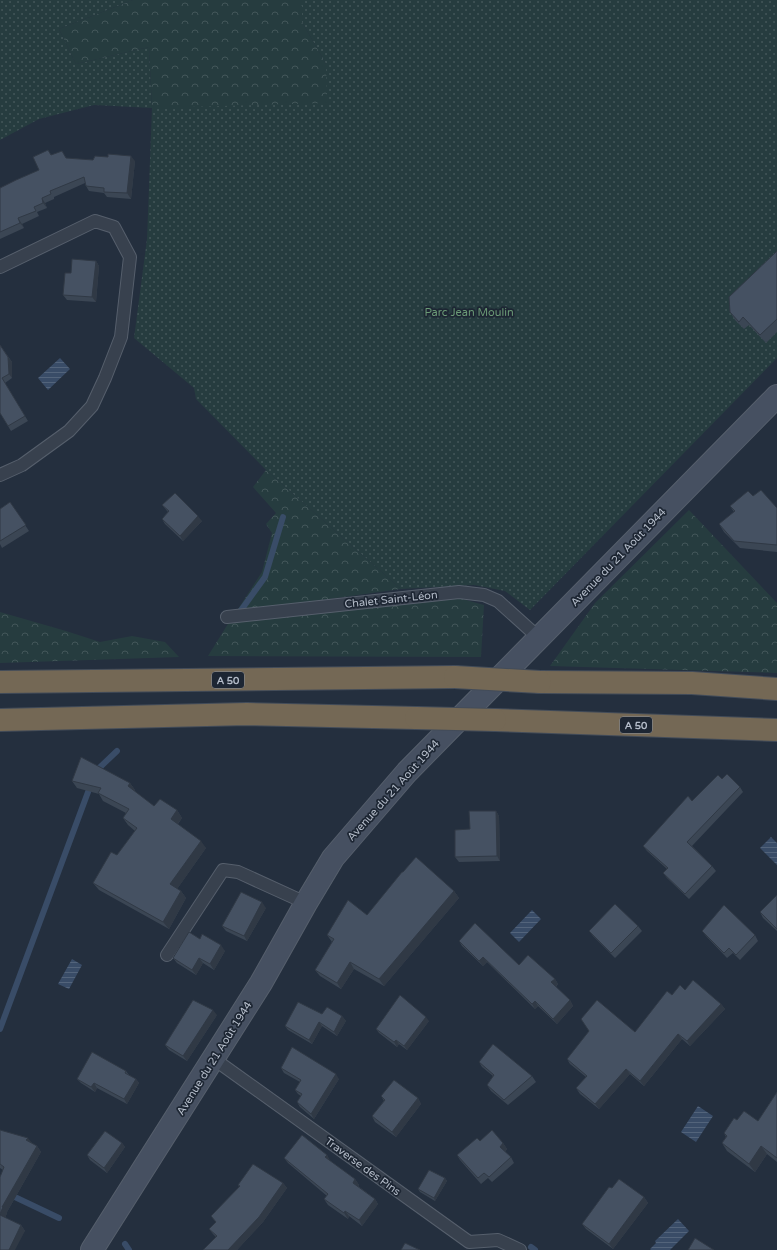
<svg xmlns="http://www.w3.org/2000/svg" width="777" height="1250" font-family="'Varela Round',sans-serif">
  <defs>
    <pattern id="grass-dots" width="8" height="8" patternUnits="userSpaceOnUse"><rect width="8" height="8" fill="#263c3f"/><path d="M2 2h.1M6 6h.1" fill="none" stroke="#435659" stroke-width="1.8" stroke-linecap="round"/></pattern>
    <pattern id="forest-crowns" width="20" height="18" patternUnits="userSpaceOnUse"><rect width="20" height="18" fill="#263c3f"/><path d="M2 6a3 3 0 1 1 6 0M12 15a3 3 0 1 1 6 0" fill="none" stroke="#435659"/></pattern>
    <pattern id="water-rules" width="6" height="5" patternUnits="userSpaceOnUse"><rect width="6" height="5" fill="#394c67"/><path d="M0 2.5h6" fill="none" stroke="#53647b"/></pattern>
  </defs>
  <rect width="100%" height="100%" fill="#242f3e"/>
  <path fill="url(#grass-dots)" d="M 0,0 L 133,0 L 59,29 L 76,64 L 149,47 L 152,108 L 326,64 L 302,22 L 302,0 L 777,0 L 777,358 L 530,610 L 505,591 L 474,585 L 401,589 L 266,470 L 196,399 L 194,388 L 134,338 L 147,239 L 152,108 L 94,105 L 39,119 L 0,140 Z"/>
  <path fill="url(#forest-crowns)" d="M 133,0 L 302,0 L 302,22 L 326,64 L 327,103 L 152,108 L 149,47 L 76,64 L 59,29 Z
    M 266,470 L 401,589 L 236,612 L 262,572 L 272,533 L 266,524 L 276,513 L 253,487 Z
    M 689,510 L 777,603 L 777,673 L 550,666 L 595,603 Z
    M 459,598 L 484,605 L 481,657 L 208,656 L 231,619 Z
    M 0,612 L 66,631 L 100,642 L 132,636 L 165,642 L 179,657 L 0,663 Z"/>
  <path fill="url(#water-rules)" d="M 60,358 L 70,369 L 48,390 L 38,378 Z
    M 771,837 L 777,843 L 777,865 L 760,848 Z
    M 532,910 L 541,919 L 519,942 L 510,933 Z
    M 72,959 L 82,965 L 69,989 L 58,984 Z
    M 698,1106 L 713,1116 L 696,1142 L 681,1132 Z
    M 678,1219 L 689,1231 L 670,1250 L 651,1250 L 650,1249 L 656,1243 L 655,1241 Z"/>
  <g fill="none" stroke-linecap="round" stroke-linejoin="round">
    <path stroke="#394c67" stroke-width="6" d="M 239,613 L 265,577 L 283,517
      M 95,774 L 96,771 L 117,751
      M 0,1029 L 91,784
      M 0,1190 L 59,1218
      M 125,1244 L 129,1250
      M 531,1247 L 535,1250"/>
    <g stroke="#565f6c" stroke-width="14">
      <path id="lane" d="M 0,267 L 95,221 L 114,227 L 130,257 L 121,337 L 105,378 L 92,406 L 69,431 L 22,465 L 0,475
        M 227,617 L 459,592 L 484,595 L 498,601 L 539,638
        M 167,955 L 223,870 L 238,872 L 306,903
        M 214,1059 L 469,1242 L 498,1240 L 520,1250"/>
    </g>
    <g stroke="#565f6c" stroke-width="24">
      <path id="secondary" d="M 92,1250 L 261,983 L 306,903 L 333,858 L 407,772 L 777,396"/>
    </g>
    <g stroke="#434c59" stroke-width="24">
      <path id="highway" d="M 0,682 L 455,677
        M 540,682 L 692,683 L 777,689
        M 0,720 L 247,714 L 416,718
        M 495,720 L 777,730"/>
    </g>
    <use href="#lane" stroke="#38414e" stroke-width="12"/>
    <use href="#secondary" stroke="#465061" stroke-width="22"/>
    <use href="#highway" stroke="#746855" stroke-width="22"/>
    <g stroke="#434c59" stroke-width="24" stroke-linecap="butt">
      <path id="highway-bridge" d="M 455,677 L 540,682
        M 416,718 L 495,720"/>
    </g>
    <use href="#highway-bridge" stroke="#746855" stroke-width="22"/>
  </g>
  <path fill="#3b4654" d="M 51,155 L 67,158 L 93,160 L 135,161 L 131,199 L 107,197 L 104,193 L 89,191 L 86,186 L 85,183 L 54,197 L 54,199 L 45,203 L 47,208 L 37,212 L 39,216 L 22,224 L 24,228 L 0,239 L 0,188 L 39,170 Z
    M 777,251 L 777,332 L 766,343 L 749,325 L 744,329 L 735,320 L 730,312 Z
    M 96,261 L 99,266 L 96,302 L 67,300 L 63,295 L 71,273 Z
    M 0,345 L 12,362 L 12,378 L 5,383 L 28,421 L 11,431 L 0,413 Z
    M 10,502 L 29,531 L 2,548 L 0,544 L 0,509 Z
    M 162,505 L 202,521 L 183,541 L 165,524 L 162,519 L 168,512 Z
    M 730,506 L 777,508 L 777,552 L 740,548 L 724,532 L 719,524 L 734,512 Z
    M 722,779 L 740,787 L 743,792 L 692,846 L 712,866 L 716,871 L 689,899 L 667,878 L 663,873 L 667,869 L 647,851 L 643,846 Z
    M 72,781 L 130,783 L 135,790 L 134,791 L 154,806 L 177,810 L 182,818 L 178,824 L 206,848 L 177,889 L 181,891 L 186,898 L 169,929 L 99,890 L 93,883 L 117,855 L 135,831 L 128,825 L 123,818 L 126,813 L 103,801 L 99,794 L 77,788 Z
    M 496,811 L 499,816 L 500,861 L 459,862 L 455,857 L 470,829 Z
    M 454,891 L 459,898 L 384,986 L 354,969 L 341,989 L 320,976 L 315,970 L 332,942 L 327,935 L 367,915 Z
    M 777,895 L 777,931 L 763,918 L 760,912 Z
    M 266,908 L 247,941 L 226,931 L 222,926 Z
    M 638,926 L 642,931 L 615,958 L 593,936 L 589,931 Z
    M 702,931 L 755,935 L 758,941 L 740,960 L 733,953 L 727,958 L 706,936 Z
    M 200,939 L 225,951 L 214,970 L 203,963 L 196,975 L 177,963 L 173,958 Z
    M 459,941 L 555,979 L 558,984 L 556,987 L 570,1000 L 573,1006 L 557,1024 L 538,1006 L 535,1009 L 487,962 L 483,966 L 462,946 Z
    M 685,990 L 721,1004 L 725,1009 L 690,1046 L 682,1039 L 644,1086 L 630,1074 L 599,1109 L 580,1094 L 576,1088 L 586,1077 L 570,1064 L 567,1059 L 635,1032 Z
    M 322,1014 L 342,1016 L 346,1021 L 337,1036 L 322,1026 L 312,1044 L 288,1030 L 285,1026 Z
    M 217,1015 L 187,1061 L 169,1050 L 165,1045 Z
    M 429,1021 L 407,1050 L 399,1044 L 397,1047 L 379,1033 L 376,1029 Z
    M 479,1062 L 532,1076 L 536,1082 L 508,1105 L 491,1091 L 487,1085 L 493,1076 L 482,1067 Z
    M 281,1068 L 339,1079 L 314,1119 L 300,1107 L 297,1102 L 301,1096 L 298,1094 L 295,1090 L 300,1082 L 284,1073 Z
    M 126,1071 L 129,1075 L 136,1079 L 139,1083 L 127,1104 L 97,1088 L 95,1092 L 81,1083 L 77,1079 Z
    M 777,1092 L 777,1162 L 767,1154 L 755,1172 L 727,1151 L 722,1143 L 726,1137 L 724,1133 L 737,1120 L 758,1121 Z
    M 381,1096 L 418,1098 L 421,1104 L 396,1137 L 375,1122 L 372,1116 L 384,1101 Z
    M 0,1130 L 32,1143 L 37,1146 L 41,1152 L 7,1212 L 7,1213 L 5,1218 L 21,1225 L 25,1231 L 0,1250 L 3,1170 L 0,1168 Z
    M 480,1141 L 503,1143 L 507,1149 L 505,1152 L 511,1157 L 514,1163 L 492,1182 L 488,1178 L 481,1184 L 460,1160 L 457,1155 Z
    M 122,1143 L 125,1147 L 107,1173 L 90,1160 L 87,1155 Z
    M 327,1155 L 330,1161 L 355,1179 L 359,1185 L 358,1186 L 375,1199 L 378,1204 L 362,1226 L 349,1216 L 348,1219 L 328,1205 L 324,1199 L 327,1196 L 288,1163 L 284,1158 Z
    M 445,1178 L 447,1181 L 435,1201 L 420,1192 L 418,1189 Z
    M 283,1183 L 287,1188 L 263,1222 L 237,1250 L 203,1250 L 216,1237 L 213,1234 L 209,1229 L 216,1222 L 211,1216 L 239,1187 L 238,1185 Z
    M 612,1188 L 644,1197 L 648,1203 L 613,1249 L 586,1229 L 582,1224 Z"/>
  <path fill="#303945" d="M 131,156 L 135,161 L 131,199 L 127,193 Z
    M 42,198 L 45,203 L 47,208 L 43,203 Z
    M 18,218 L 22,224 L 24,228 L 20,223 Z
    M 96,261 L 99,266 L 96,302 L 92,297 Z
    M 8,357 L 12,362 L 12,378 L 9,374 Z
    M 198,516 L 202,521 L 183,541 L 180,536 Z
    M 130,783 L 135,790 L 133,794 L 128,786 Z
    M 177,810 L 182,818 L 176,826 L 171,819 Z
    M 496,811 L 499,816 L 500,861 L 497,856 Z
    M 201,841 L 206,848 L 175,892 L 170,884 Z
    M 181,891 L 186,898 L 169,929 L 163,922 Z
    M 454,891 L 459,898 L 384,986 L 379,979 Z
    M 262,902 L 266,908 L 247,941 L 244,936 Z
    M 221,945 L 225,951 L 214,970 L 210,964 Z
    M 483,957 L 487,962 L 483,966 L 479,961 Z
    M 199,958 L 203,963 L 196,975 L 192,970 Z
    M 350,962 L 354,969 L 341,989 L 337,983 Z
    M 555,979 L 558,984 L 555,987 L 551,982 Z
    M 570,1000 L 573,1006 L 557,1024 L 553,1019 Z
    M 535,1001 L 538,1006 L 535,1009 L 532,1004 Z
    M 721,1004 L 725,1009 L 690,1046 L 687,1041 Z
    M 213,1010 L 217,1015 L 187,1061 L 183,1056 Z
    M 342,1016 L 346,1021 L 337,1036 L 334,1032 Z
    M 426,1017 L 429,1021 L 407,1050 L 404,1046 Z
    M 319,1022 L 322,1026 L 312,1044 L 309,1040 Z
    M 678,1034 L 682,1039 L 644,1086 L 640,1081 Z
    M 396,1040 L 399,1044 L 397,1047 L 394,1042 Z
    M 626,1069 L 630,1074 L 599,1109 L 595,1104 Z
    M 336,1074 L 339,1079 L 314,1119 L 311,1114 Z
    M 136,1079 L 139,1083 L 127,1104 L 124,1099 Z
    M 94,1083 L 97,1088 L 95,1092 L 91,1087 Z
    M 418,1098 L 421,1104 L 396,1137 L 392,1132 Z
    M 28,1138 L 32,1143 L 30,1146 L 26,1140 Z
    M 122,1143 L 125,1147 L 107,1173 L 104,1168 Z
    M 503,1143 L 507,1149 L 504,1153 L 500,1147 Z
    M 37,1146 L 41,1152 L 7,1212 L 7,1213 L 4,1221 L 0,1216 L 2,1207 Z
    M 761,1146 L 767,1154 L 755,1172 L 749,1164 Z
    M 327,1155 L 330,1161 L 328,1163 L 325,1157 Z
    M 445,1178 L 447,1181 L 435,1201 L 434,1198 Z
    M 355,1179 L 359,1185 L 357,1188 L 353,1183 Z
    M 283,1183 L 287,1188 L 263,1222 L 237,1250 L 228,1250 Z
    M 644,1197 L 648,1203 L 613,1249 L 609,1244 Z
    M 375,1199 L 378,1204 L 362,1226 L 359,1220 Z
    M 345,1211 L 349,1216 L 348,1219 L 344,1213 Z
    M 21,1225 L 25,1231 L 15,1250 L 9,1250 Z"/>
  <path fill="#455162" stroke="#303945" d="M 48,150 L 51,155 L 62,151 L 66,158 L 93,160 L 95,156 L 108,157 L 108,154 L 131,156 L 127,193 L 104,192 L 104,188 L 86,186 L 84,177 L 50,191 L 51,194 L 42,198 L 43,203 L 34,207 L 36,211 L 18,218 L 20,223 L 0,232 L 0,188 L 16,180 L 39,170 L 33,157 Z
    M 777,251 L 777,319 L 760,335 L 743,317 L 739,322 L 730,312 L 729,297 Z
    M 72,259 L 96,261 L 92,297 L 63,295 L 65,273 L 71,273 Z
    M 0,345 L 8,357 L 9,374 L 2,378 L 25,416 L 8,426 L 0,413 Z
    M 761,490 L 777,508 L 777,545 L 734,541 L 719,524 L 735,511 L 730,506 L 748,491 L 753,496 Z
    M 175,493 L 198,516 L 180,536 L 162,519 L 169,511 L 162,505 Z
    M 10,502 L 26,525 L 0,541 L 0,509 Z
    M 81,757 L 130,783 L 128,786 L 154,806 L 160,799 L 177,810 L 171,819 L 201,841 L 170,884 L 181,891 L 163,922 L 93,883 L 111,852 L 117,855 L 137,828 L 123,818 L 129,809 L 98,793 L 101,788 L 72,781 Z
    M 727,774 L 740,787 L 687,842 L 712,866 L 685,894 L 663,873 L 668,868 L 643,846 L 688,796 L 692,801 L 718,775 L 722,779 Z
    M 469,811 L 496,811 L 497,856 L 455,857 L 455,830 L 470,829 Z
    M 416,857 L 454,891 L 379,979 L 350,962 L 337,983 L 315,970 L 334,939 L 327,935 L 348,900 L 367,915 L 402,872 L 403,872 Z
    M 241,892 L 262,902 L 244,936 L 222,926 Z
    M 777,895 L 777,929 L 760,912 Z
    M 615,904 L 638,926 L 611,953 L 589,931 Z
    M 724,905 L 755,935 L 736,955 L 729,948 L 724,953 L 702,931 Z
    M 475,923 L 519,965 L 528,955 L 555,979 L 551,982 L 570,1000 L 553,1019 L 535,1001 L 532,1004 L 483,957 L 479,961 L 459,941 Z
    M 189,932 L 200,939 L 202,934 L 221,945 L 210,964 L 199,958 L 192,970 L 173,958 Z
    M 693,980 L 721,1004 L 687,1041 L 678,1034 L 640,1081 L 626,1069 L 595,1104 L 576,1088 L 587,1076 L 567,1059 L 589,1031 L 581,1019 L 597,1000 L 635,1032 L 667,991 L 672,995 L 680,985 L 685,990 Z
    M 400,995 L 426,1017 L 404,1046 L 396,1040 L 394,1042 L 376,1029 Z
    M 193,1000 L 213,1010 L 183,1056 L 165,1045 Z
    M 298,1002 L 322,1014 L 327,1007 L 342,1016 L 334,1032 L 319,1022 L 309,1040 L 285,1026 Z
    M 493,1044 L 532,1076 L 504,1100 L 487,1085 L 494,1075 L 479,1062 Z
    M 292,1047 L 336,1074 L 311,1114 L 297,1102 L 302,1094 L 295,1090 L 301,1080 L 281,1068 Z
    M 92,1052 L 126,1071 L 125,1073 L 136,1079 L 124,1099 L 94,1083 L 91,1087 L 77,1079 Z
    M 394,1080 L 418,1098 L 392,1132 L 372,1116 L 385,1100 L 381,1096 Z
    M 777,1092 L 777,1158 L 761,1146 L 749,1164 L 722,1143 L 727,1136 L 724,1133 L 734,1118 L 737,1120 L 744,1111 L 758,1121 Z
    M 0,1130 L 28,1138 L 26,1140 L 37,1146 L 2,1207 L 3,1207 L 0,1214 L 0,1177 L 4,1167 L 0,1164 Z
    M 492,1130 L 503,1143 L 500,1147 L 511,1157 L 489,1177 L 484,1173 L 478,1178 L 457,1155 L 477,1138 L 480,1141 Z
    M 105,1131 L 122,1143 L 104,1168 L 87,1155 Z
    M 302,1135 L 327,1155 L 325,1157 L 355,1179 L 353,1183 L 375,1199 L 359,1220 L 345,1211 L 344,1213 L 324,1199 L 328,1194 L 284,1158 Z
    M 253,1164 L 283,1183 L 259,1217 L 228,1250 L 203,1250 L 217,1236 L 209,1229 L 216,1222 L 211,1216 L 240,1186 L 238,1185 Z
    M 429,1170 L 445,1178 L 434,1198 L 418,1189 Z
    M 619,1179 L 644,1197 L 609,1244 L 582,1224 L 609,1187 L 612,1188 Z
    M 0,1215 L 21,1225 L 9,1250 L 0,1250 Z
    M 695,1238 L 714,1250 L 688,1250 Z
    M 405,1243 L 420,1250 L 401,1250 Z"/>
  <g text-anchor="middle" stroke-width="3.5" stroke-linejoin="round" paint-order="stroke">
    <g fill="#1d2633" stroke="#878f9c" stroke-width="1">
      <rect x="212" y="672" width="32" height="16" rx="3"/>
      <rect x="620" y="717" width="32" height="16" rx="3"/>
    </g>
    <g font-size="10" font-weight="bold" fill="#b4bcc9">
      <text x="228" y="684">A 50</text>
      <text x="636" y="729">A 50</text>
    </g>
    <g font-size="11" fill="#6b9a76" stroke="#1d2633">
      <text x="469" y="316">Parc Jean Moulin</text>
    </g>
    <g font-size="11" fill="#b4bcc9" stroke="#1d2633">
      <text transform="translate(618 557) rotate(-46)" y="4">Avenue du 21 Août 1944</text>
      <text transform="translate(391 599) rotate(-6)" y="4">Chalet Saint-Léon</text>
      <text transform="translate(393 790) rotate(-48)" y="4">Avenue du 21 Août 1944</text>
      <text transform="translate(214 1058) rotate(-58)" y="4">Avenue du 21 Août 1944</text>
      <text transform="translate(363 1166) rotate(36)" y="4">Traverse des Pins</text>
    </g>
  </g>
</svg>
